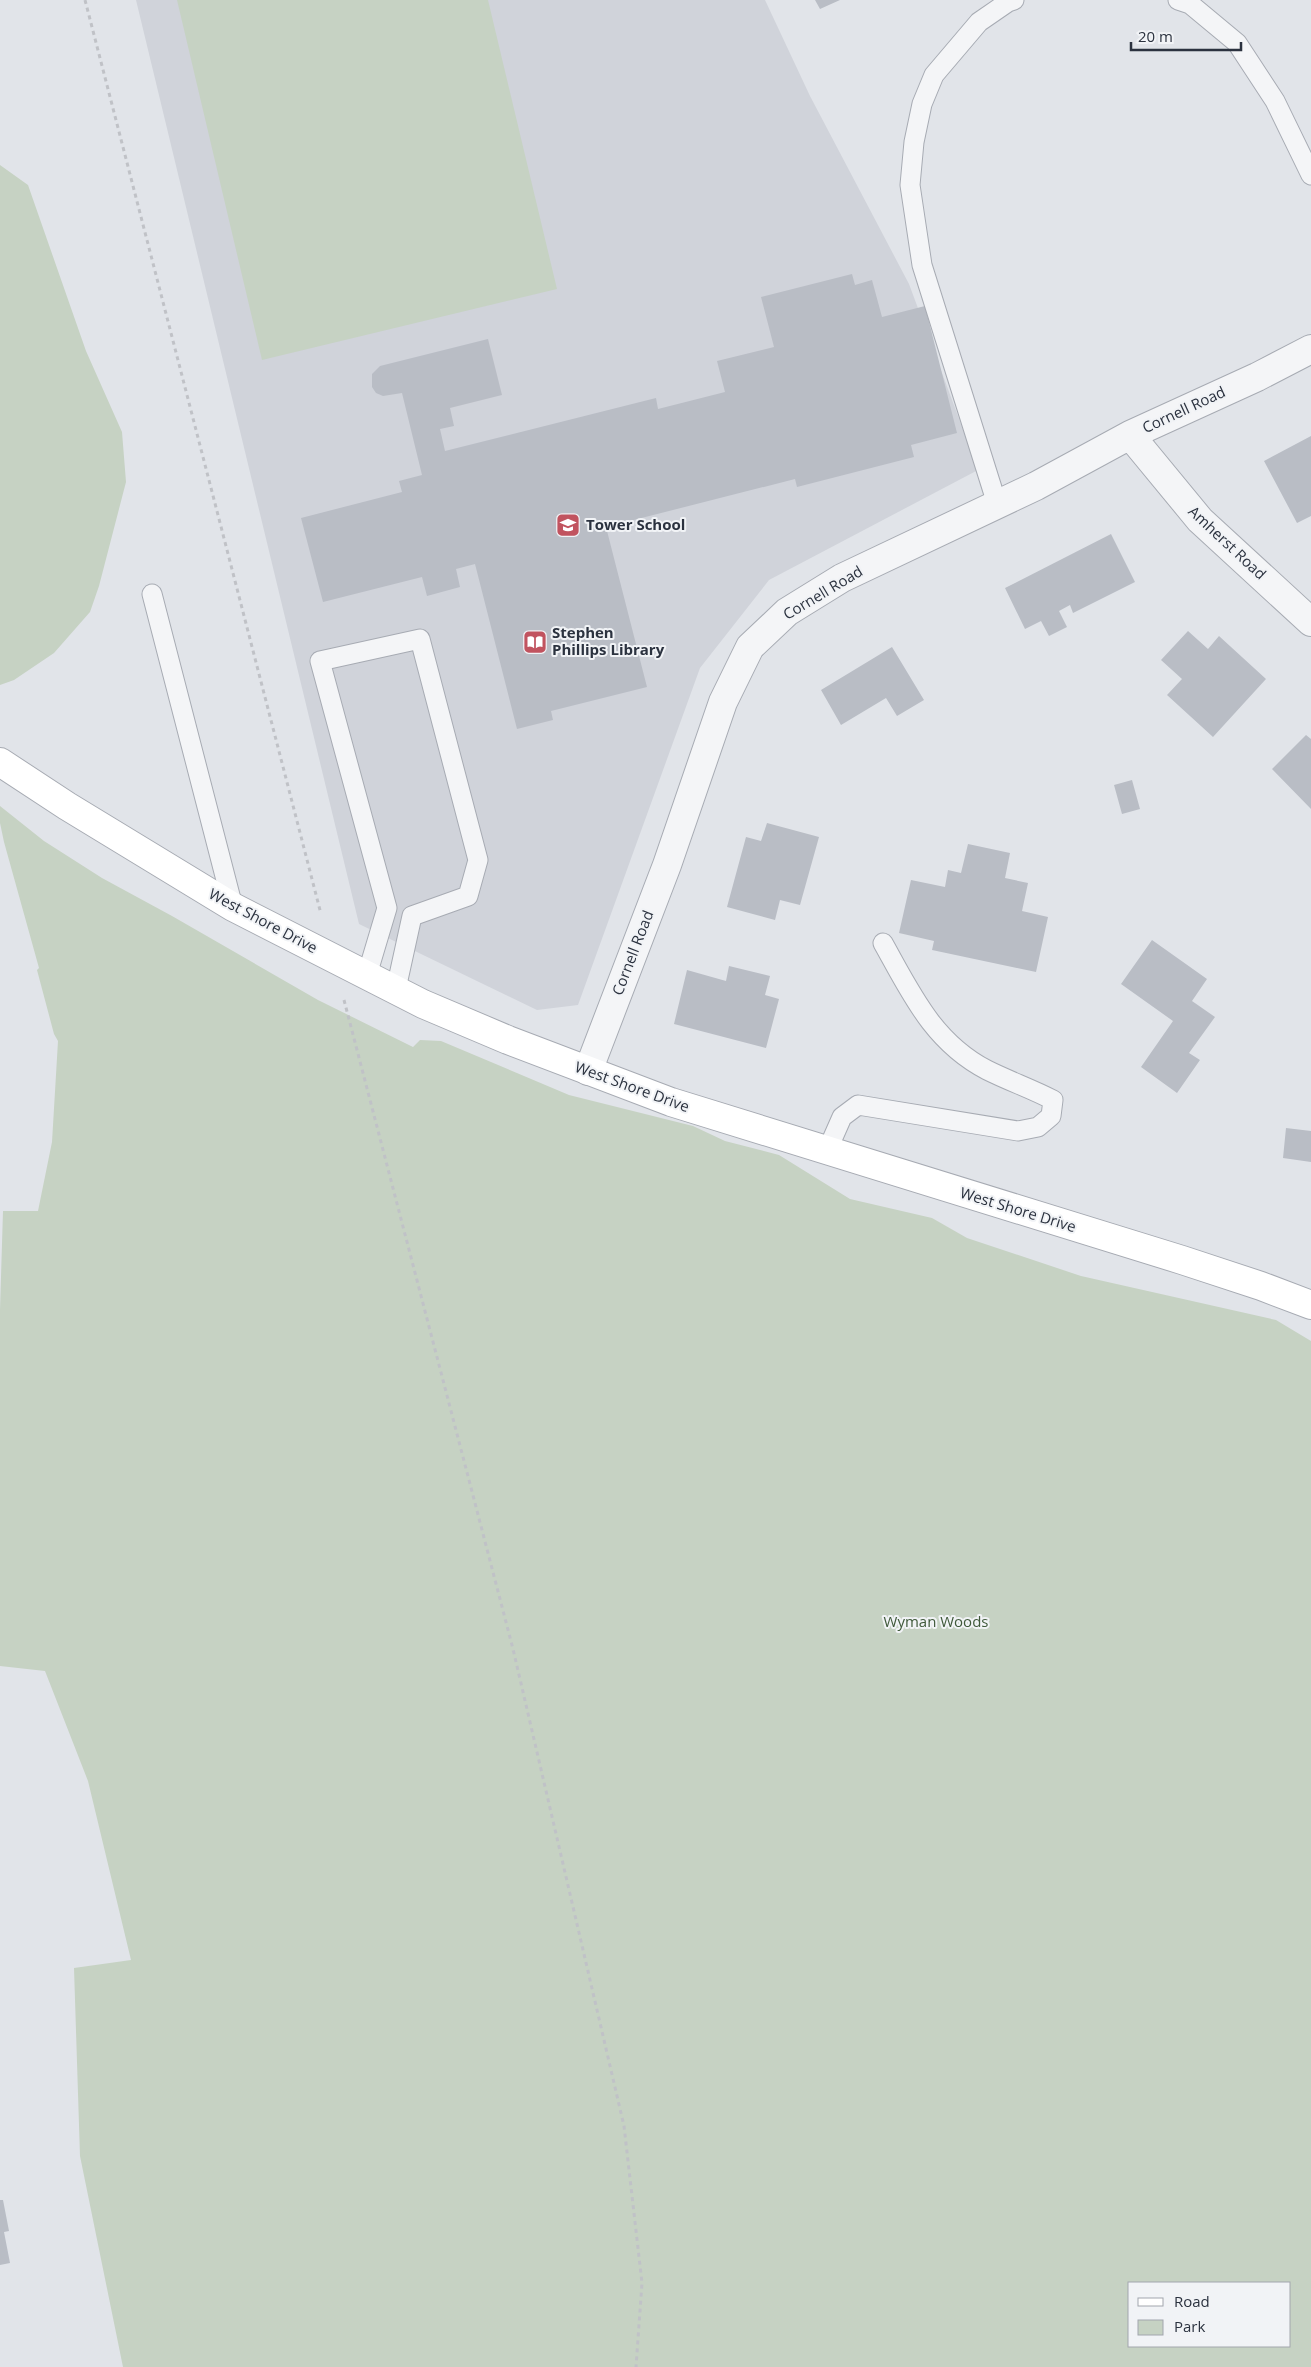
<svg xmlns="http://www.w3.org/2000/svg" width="1311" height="2367" font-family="'Open Sans',sans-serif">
  <rect width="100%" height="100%" fill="#e1e4e9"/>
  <path fill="#d0d3da" d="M 136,0 L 765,0 L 810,96 L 909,284 L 978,470 L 769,580 L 700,668 L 578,1005 L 537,1010 L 359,924 Z"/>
  <path fill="#c6d2c3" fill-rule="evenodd" d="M 177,0 L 488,0 L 557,289 L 262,360 Z
    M 0,165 L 28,185 L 86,351 L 122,432 L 126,482 L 99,586 L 90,612 L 54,653 L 14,680 L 0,685 Z
    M 0,806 L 44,841 L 102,878 L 172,916 L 318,1000 L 413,1047 L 420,1040 L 441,1041 L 569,1095 L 693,1126 L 725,1141 L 779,1155 L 850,1199 L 932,1218 L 967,1238 L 1081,1276 L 1276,1320 L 1311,1341 L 1311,2367 L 123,2367 L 80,2156 L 74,1968 L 131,1960 L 88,1781 L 45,1671 L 0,1666 L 0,1310 L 3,1211 L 38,1211 L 52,1142 L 58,1041 L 54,1034 L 37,970 L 39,968 L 4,842 L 0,823 ZM 1130,2283 L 1290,2283 L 1290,2346 L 1130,2346 Z"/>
  <path fill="#b9bdc5" d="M 815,0 L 840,0 L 820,9 Z
    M 852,274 L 855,285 L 872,280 L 882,317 L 925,306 L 957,433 L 911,445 L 914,457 L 797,487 L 795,479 L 606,527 L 647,687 L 551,711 L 553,720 L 517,729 L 475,564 L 456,569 L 460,587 L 427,596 L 422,577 L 323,602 L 301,518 L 402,492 L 399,481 L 422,475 L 402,393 L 383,396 L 376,393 L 372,387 L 372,374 L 380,366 L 488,339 L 502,395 L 450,408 L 454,426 L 440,429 L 445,451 L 656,398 L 658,409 L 725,392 L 717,361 L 774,347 L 761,297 Z
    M 1311,436 L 1311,516 L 1297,523 L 1264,461 Z
    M 1111,534 L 1135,582 L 1073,613 L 1070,605 L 1059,611 L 1067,627 L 1049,636 L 1041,621 L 1025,629 L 1005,588 Z
    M 1188,631 L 1208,649 L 1219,636 L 1266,679 L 1213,737 L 1167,695 L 1182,679 L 1161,660 Z
    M 892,647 L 924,700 L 897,716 L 886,698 L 841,725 L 821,690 Z
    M 1306,735 L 1311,739 L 1311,809 L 1272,769 Z
    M 1132,780 L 1140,809 L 1122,814 L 1114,785 Z
    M 767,823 L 819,837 L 800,905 L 780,900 L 775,920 L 727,907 L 746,837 L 761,841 Z
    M 968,844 L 1010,853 L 1005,878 L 1028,883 L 1022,911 L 1048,917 L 1036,972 L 932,950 L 934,941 L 899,933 L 911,880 L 945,887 L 948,870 L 961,873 Z
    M 1152,940 L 1207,979 L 1192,1001 L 1215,1017 L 1189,1053 L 1200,1060 L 1177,1093 L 1141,1067 L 1173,1021 L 1121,984 Z
    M 729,966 L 770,976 L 765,995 L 779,999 L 766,1048 L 674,1024 L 687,970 L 726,981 Z
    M 1286,1128 L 1311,1131 L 1311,1162 L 1283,1158 Z
    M 0,2200 L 3,2200 L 9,2231 L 4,2232 L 10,2263 L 0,2265 Z"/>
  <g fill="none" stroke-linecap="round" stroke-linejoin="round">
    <g stroke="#a7abb3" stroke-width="21">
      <path id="lane" d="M 1178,0 L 1190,4 L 1237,43 L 1275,101 L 1311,175
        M 997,504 L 922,265 L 910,185 L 914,142 L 922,104 L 934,75 L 979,22 L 1008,2 L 1014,0
        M 152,594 L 233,907
        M 367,975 L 387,908 L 320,661 L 420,639 L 478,860 L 468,896 L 412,916 L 396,989
        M 827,1151 L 842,1117 L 858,1105 L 1018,1131 L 1038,1127 L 1051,1116 L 1053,1100 C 1032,1089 1009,1081 987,1070 C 933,1042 911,993 883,943"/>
    </g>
    <g stroke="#a7abb3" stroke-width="30">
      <path id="street" d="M 1130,435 L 1200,520 L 1311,622
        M 588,1071 L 667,865 L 723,702 L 750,647 L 787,612 L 842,578 L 1036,486 L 1130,435 L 1257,377 L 1311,349"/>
    </g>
    <g stroke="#a7abb3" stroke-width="30">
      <path id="secondary" d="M 0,762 L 67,806 L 233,907 L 423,1004 L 508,1040 L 671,1102 L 1182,1260 L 1261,1286 L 1311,1305"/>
    </g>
    <path stroke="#c0c2c7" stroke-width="3" stroke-dasharray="4 4" stroke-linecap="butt" d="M 85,0 L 321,914
      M 344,1000 L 513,1649 L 624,2126 L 642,2283 L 636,2367"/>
    <use href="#lane" stroke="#f4f5f7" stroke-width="19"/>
    <use href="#street" stroke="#f4f5f7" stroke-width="28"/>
    <use href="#secondary" stroke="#fff" stroke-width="28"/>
  </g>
  <defs>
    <g id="school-square" transform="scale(1.25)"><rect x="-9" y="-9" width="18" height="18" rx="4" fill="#c1535f" stroke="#f1f3f6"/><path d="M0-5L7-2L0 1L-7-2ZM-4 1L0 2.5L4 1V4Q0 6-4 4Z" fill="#fff"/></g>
    <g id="library-square" transform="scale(1.25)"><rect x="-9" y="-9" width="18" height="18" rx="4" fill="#c1535f" stroke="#f1f3f6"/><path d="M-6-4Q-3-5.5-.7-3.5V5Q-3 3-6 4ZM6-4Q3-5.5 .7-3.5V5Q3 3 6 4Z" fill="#fff"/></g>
  </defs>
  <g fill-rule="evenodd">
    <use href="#school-square" x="568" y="525"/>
    <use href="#library-square" x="535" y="642"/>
  </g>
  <g text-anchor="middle" stroke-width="4" stroke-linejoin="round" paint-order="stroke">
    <g font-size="15" fill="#2b323f" stroke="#f1f3f6">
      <text transform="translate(1184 410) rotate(-25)" y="5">Cornell Road</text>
      <text transform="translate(1227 543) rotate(43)" y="5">Amherst Road</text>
      <text transform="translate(823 593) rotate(-31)" y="5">Cornell Road</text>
      <text transform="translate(263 921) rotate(28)" y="5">West Shore Drive</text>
      <text transform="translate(633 953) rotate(-69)" y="5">Cornell Road</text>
      <text transform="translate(632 1087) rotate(20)" y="5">West Shore Drive</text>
      <text transform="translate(1018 1210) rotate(17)" y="5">West Shore Drive</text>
    </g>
    <g font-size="15" font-weight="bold" fill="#2b323f" stroke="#f1f3f6" text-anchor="start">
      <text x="586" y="530">Tower School</text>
      <text x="552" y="638">Stephen<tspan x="552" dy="17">Phillips Library</tspan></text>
    </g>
    <g font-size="15" fill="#3f593a" stroke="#f1f3f6">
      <text x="936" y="1627">Wyman Woods</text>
    </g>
  </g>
  <rect x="1128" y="2282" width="162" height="65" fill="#f1f3f6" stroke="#a2a6ad"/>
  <rect x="1138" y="2298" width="25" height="8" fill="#ffffff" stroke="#a2a6ad"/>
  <text x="1174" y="2307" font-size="15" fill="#2b323f">Road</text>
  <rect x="1138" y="2320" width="25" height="15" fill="#c6d2c3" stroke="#a2a6ad"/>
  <text x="1174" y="2332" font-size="15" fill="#2b323f">Park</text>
  <path d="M1131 42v8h110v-8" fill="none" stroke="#2b323f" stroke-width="2.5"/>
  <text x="1138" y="42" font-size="15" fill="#2b323f" stroke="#f1f3f6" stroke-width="4" paint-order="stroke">20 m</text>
</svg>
